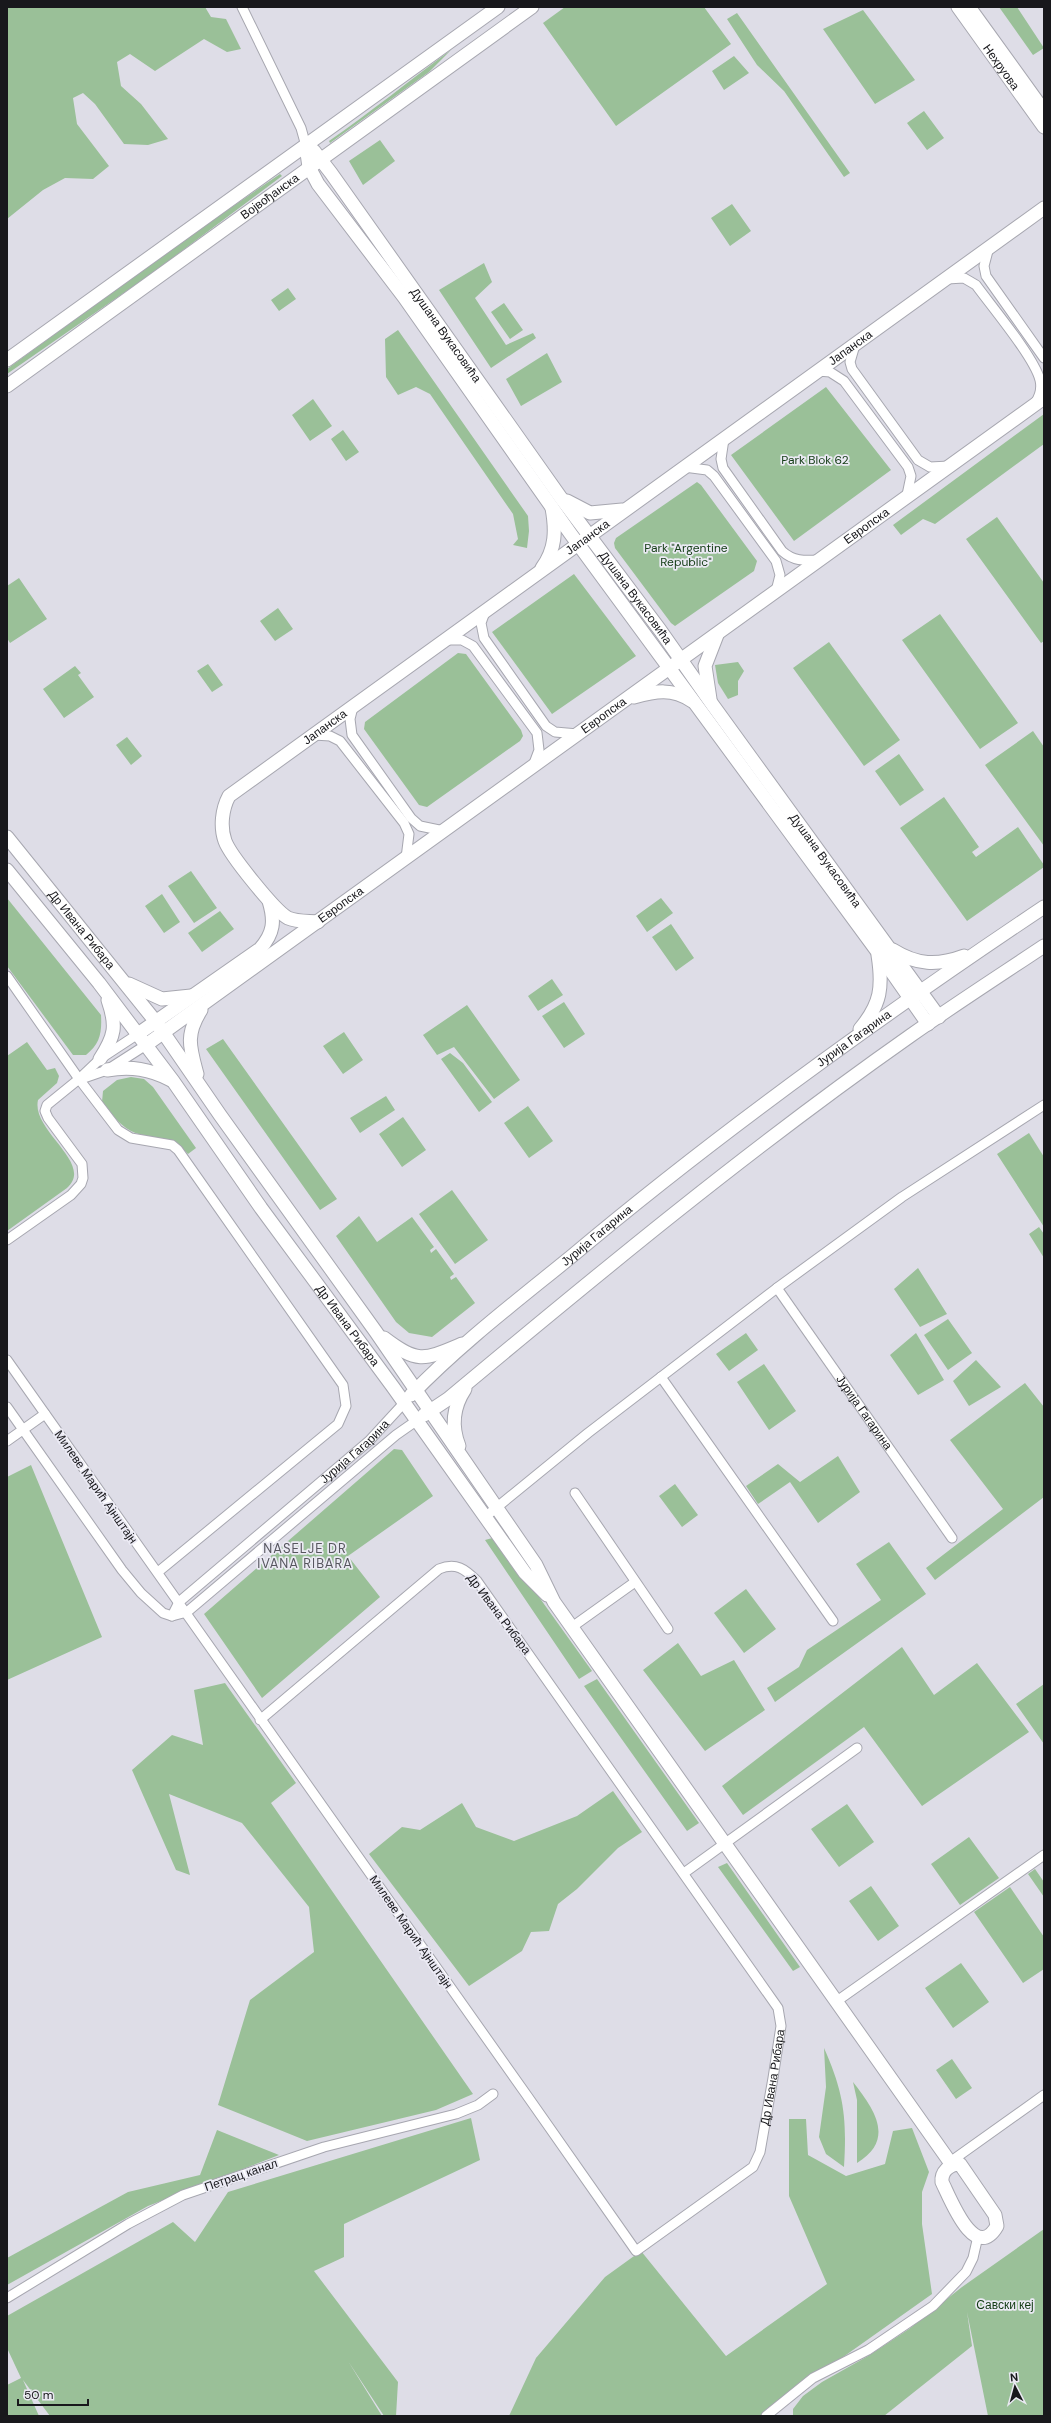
<svg xmlns="http://www.w3.org/2000/svg" width="1051" height="2423" font-family="'DM Sans',sans-serif">
  <rect width="100%" height="100%" fill="#dedde7"/>
  <path fill="#9ac098" d="M 7,7 L 205,7 L 211,17 L 226,19 L 241,49 L 227,52 L 204,39 L 155,71 L 130,54 L 117,62 L 121,86 L 141,104 L 168,139 L 148,145 L 124,144 L 95,104 L 83,93 L 73,98 L 77,124 L 109,166 L 93,179 L 65,178 L 43,190 L 7,219 Z
    M 565,7 L 704,7 L 731,44 L 616,126 L 543,23 Z
    M 999,7 L 1017,7 L 1044,48 L 1033,55 Z
    M 863,10 L 915,80 L 875,104 L 823,29 Z
    M 737,13 L 850,173 L 844,177 L 784,91 L 757,65 L 727,19 Z
    M 451,50 L 429,72 L 330,143 L 329,141 C 371,112 410,80 451,50 Z
    M 734,56 L 749,73 L 724,90 L 712,71 Z
    M 924,111 L 944,138 L 927,150 L 907,123 Z
    M 380,140 L 395,161 L 363,185 L 349,161 Z
    M 280,174 L 282,176 L 151,274 L 7,374 L 7,369 L 188,237 Z
    M 732,204 L 751,231 L 730,246 L 711,218 Z
    M 484,263 L 492,282 L 475,298 L 506,345 L 533,333 L 536,338 L 491,368 L 439,290 Z
    M 288,288 L 296,299 L 279,311 L 271,300 Z
    M 504,303 L 523,330 L 510,339 L 491,312 Z
    M 398,330 L 528,516 L 529,531 L 527,548 L 513,545 L 518,539 L 513,514 L 430,394 L 416,387 L 398,395 L 386,377 L 385,339 Z
    M 547,353 L 562,382 L 521,406 L 506,379 Z
    M 826,387 L 891,470 L 794,541 L 731,455 Z
    M 313,399 L 332,426 L 310,441 L 292,415 Z
    M 1044,414 L 1044,444 L 935,524 L 923,519 L 901,535 L 893,525 Z
    M 343,430 L 359,452 L 346,461 L 331,439 Z
    M 697,482 L 701,485 L 757,561 L 754,571 L 675,626 L 671,623 L 615,548 L 614,543 L 616,538 Z
    M 997,517 L 1044,583 L 1044,641 L 1041,643 L 966,539 Z
    M 574,574 L 636,656 L 552,714 L 492,632 Z
    M 19,578 L 47,619 L 10,643 L 7,638 L 7,586 Z
    M 278,608 L 293,629 L 275,641 L 260,621 Z
    M 940,614 L 1018,723 L 980,749 L 902,640 Z
    M 829,642 L 900,740 L 864,766 L 793,668 Z
    M 458,653 L 466,654 L 521,730 L 523,736 L 520,741 L 427,807 L 419,805 L 364,729 L 365,722 Z
    M 738,662 L 744,671 L 738,681 L 738,695 L 728,699 L 718,683 L 715,665 Z
    M 208,664 L 223,685 L 212,692 L 197,671 Z
    M 75,666 L 81,673 L 78,675 L 94,697 L 64,718 L 43,689 Z
    M 1033,731 L 1044,747 L 1044,846 L 985,765 Z
    M 127,737 L 142,756 L 131,765 L 116,745 Z
    M 899,754 L 924,790 L 900,806 L 875,771 Z
    M 944,797 L 979,847 L 972,852 L 976,857 L 1018,827 L 1044,865 L 1044,867 L 967,921 L 900,828 Z
    M 191,871 L 217,908 L 194,923 L 168,886 Z
    M 162,894 L 180,922 L 164,933 L 145,906 Z
    M 7,898 L 101,1015 C 102,1033 100,1044 86,1055 L 73,1055 L 7,966 Z
    M 661,898 L 673,913 L 647,932 L 636,916 Z
    M 220,911 L 234,929 L 202,952 L 188,933 Z
    M 671,924 L 694,958 L 676,971 L 652,937 Z
    M 552,979 L 563,995 L 538,1011 L 528,996 Z
    M 564,1002 L 585,1034 L 564,1048 L 542,1016 Z
    M 467,1005 L 520,1080 L 494,1099 L 454,1047 L 437,1055 L 423,1035 Z
    M 344,1032 L 363,1060 L 343,1074 L 323,1046 Z
    M 223,1039 L 337,1199 L 320,1210 L 206,1049 Z
    M 27,1042 L 47,1070 L 55,1068 L 59,1076 L 57,1083 L 38,1100 C 31,1131 95,1163 67,1188 L 7,1231 L 7,1056 Z
    M 450,1053 L 463,1063 L 492,1102 L 479,1112 L 441,1059 Z
    M 131,1077 L 144,1079 L 153,1087 L 196,1148 L 188,1154 C 169,1134 152,1141 131,1131 C 118,1124 111,1113 102,1102 L 103,1091 L 117,1080 Z
    M 386,1096 L 395,1110 L 360,1133 L 350,1118 Z
    M 528,1106 L 553,1141 L 529,1158 L 504,1123 Z
    M 403,1117 L 426,1150 L 402,1167 L 379,1134 Z
    M 1029,1133 L 1044,1157 L 1044,1227 L 997,1154 Z
    M 452,1190 L 488,1240 L 455,1264 L 419,1214 Z
    M 359,1216 L 377,1242 L 412,1217 L 434,1247 L 430,1250 L 431,1253 L 436,1249 L 454,1274 L 450,1277 L 451,1280 L 456,1277 L 475,1303 L 432,1337 L 409,1333 L 396,1322 L 336,1236 Z
    M 1039,1227 L 1044,1234 L 1044,1258 L 1029,1234 Z
    M 918,1268 L 947,1314 L 920,1327 L 894,1289 Z
    M 948,1319 L 972,1353 L 948,1370 L 924,1335 Z
    M 746,1333 L 758,1350 L 729,1371 L 716,1354 Z
    M 916,1333 L 944,1380 L 918,1395 L 890,1355 Z
    M 976,1360 L 1001,1387 L 969,1406 L 953,1381 Z
    M 764,1364 L 796,1411 L 769,1430 L 737,1382 Z
    M 1025,1383 L 1044,1407 L 1044,1497 L 935,1580 L 926,1568 L 1003,1509 L 950,1440 Z
    M 394,1449 L 402,1450 L 433,1496 L 348,1556 L 380,1597 L 262,1698 L 204,1614 Z
    M 838,1456 L 860,1492 L 818,1523 L 790,1482 L 758,1504 L 746,1486 L 778,1464 L 800,1482 Z
    M 31,1465 L 102,1637 L 7,1680 L 7,1477 Z
    M 675,1484 L 698,1515 L 682,1527 L 659,1496 Z
    M 496,1537 L 592,1671 L 579,1679 L 485,1540 Z
    M 889,1542 L 926,1594 L 775,1702 L 767,1688 L 799,1667 L 807,1650 L 881,1600 L 856,1564 Z
    M 746,1589 L 776,1629 L 744,1653 L 714,1613 Z
    M 678,1643 L 701,1676 L 734,1660 L 765,1710 L 705,1751 L 643,1670 Z
    M 902,1647 L 934,1695 L 977,1663 L 1029,1732 L 922,1806 L 864,1727 L 743,1815 L 722,1786 Z
    M 597,1679 L 699,1823 L 687,1831 L 584,1686 Z
    M 225,1683 L 296,1783 L 271,1803 L 473,2094 L 436,2110 L 307,2141 L 218,2105 L 250,2000 L 314,1952 L 309,1907 L 242,1823 L 169,1794 L 190,1875 L 176,1870 L 132,1770 L 172,1735 L 203,1745 L 194,1690 Z
    M 1044,1684 L 1044,1744 L 1016,1704 Z
    M 613,1791 L 642,1832 L 618,1848 L 577,1889 L 558,1904 L 549,1931 L 531,1932 L 522,1951 L 469,1986 L 369,1854 L 402,1827 L 420,1830 L 462,1803 L 476,1827 L 514,1841 L 577,1816 Z
    M 847,1804 L 874,1842 L 839,1867 L 811,1829 Z
    M 969,1837 L 999,1878 L 960,1905 L 931,1864 Z
    M 727,1863 L 800,1967 L 793,1971 L 718,1867 Z
    M 1035,1869 L 1044,1882 L 1044,1897 L 1028,1874 Z
    M 871,1886 L 899,1926 L 878,1941 L 849,1901 Z
    M 1010,1887 L 1044,1937 L 1044,1969 L 1023,1983 L 974,1912 Z
    M 961,1963 L 989,2002 L 953,2028 L 925,1988 Z
    M 824,2048 C 844,2093 847,2118 844,2167 L 826,2154 L 819,2137 L 826,2087 Z
    M 952,2059 L 972,2088 L 956,2099 L 936,2070 Z
    M 853,2082 C 874,2109 896,2139 857,2163 L 857,2100 Z
    M 471,2118 L 480,2160 L 344,2224 L 344,2257 L 314,2271 L 398,2382 L 396,2416 L 384,2416 L 348,2361 L 382,2416 L 50,2416 L 23,2380 L 39,2416 L 7,2416 L 7,2385 L 21,2378 L 7,2348 L 7,2316 L 173,2222 L 195,2242 L 228,2192 Z
    M 789,2119 L 806,2119 L 808,2155 L 846,2176 L 885,2164 L 893,2131 L 912,2128 L 929,2172 L 922,2192 L 922,2224 L 932,2294 L 760,2416 L 509,2416 L 536,2358 L 605,2277 L 641,2251 L 726,2356 L 827,2284 L 789,2196 Z
    M 217,2130 L 279,2155 L 148,2206 L 7,2285 L 7,2258 L 128,2192 L 200,2175 Z
    M 1044,2229 L 1044,2416 L 988,2416 L 967,2312 L 972,2346 L 884,2416 L 793,2416 L 793,2409 L 803,2396 L 822,2382 L 868,2356 L 909,2329 L 962,2287 Z"/>
  <g fill="none" stroke-linecap="round" stroke-linejoin="round">
    <g stroke="#a7a7b0" stroke-width="11">
      <g id="street">
        <path d="M 242,7 L 301,128 L 306,146"/>
        <path d="M 989,247 L 984,266 L 986,276 L 1044,358"/>
        <path d="M 947,279 L 964,278 L 976,285 C 992,307 1034,357 1040,380 C 1042,389 1040,396 1035,403"/>
        <path d="M 855,345 L 850,362 L 852,369 L 918,460 L 930,467 L 949,466"/>
        <path d="M 818,371 L 830,372 L 844,381 L 908,467 L 911,476 L 907,495"/>
        <path d="M 724,439 L 721,459 L 723,468 L 782,551 C 793,561 804,561 818,560"/>
        <path d="M 684,467 L 707,470 L 714,476 L 776,561 L 780,575 L 776,591"/>
        <path d="M 485,612 L 481,623 L 484,638 L 546,726 L 555,732 L 578,734"/>
        <path d="M 447,640 L 462,640 L 473,646 L 537,733 L 539,750 L 533,766"/>
        <path d="M 353,707 L 350,719 L 352,735 L 411,818 L 420,826 L 444,831"/>
        <path d="M 314,735 L 330,736 L 340,741 L 404,823 L 409,834 L 406,858"/>
        <path d="M 7,976 L 79,1079 L 118,1130 L 131,1138 L 172,1145 L 178,1150 L 343,1385 L 346,1406 L 338,1424 L 158,1572"/>
        <path d="M 81,1079 L 107,1070 L 146,1045"/>
        <path d="M 7,1240 L 71,1195 L 81,1184 L 83,1178 L 82,1164 L 48,1118 L 45,1111 L 47,1105 L 79,1079 L 100,1059 L 138,1034"/>
        <path id="s1" d="M 777,1288 L 952,1538"/>
        <path id="s2" d="M 7,1360 C 216,1658 428,1953 636,2251 L 753,2167 L 760,2152 L 773,2078 L 781,2026 L 778,2008 L 477,1581 C 465,1569 456,1562 439,1569 L 260,1720"/>
        <path d="M 661,1377 L 833,1621"/>
        <path d="M 7,1407 L 122,1570 L 141,1593 L 163,1613 L 172,1616 L 187,1612 L 396,1435 L 416,1421"/>
        <path d="M 7,1441 L 45,1414"/>
        <path d="M 575,1493 L 668,1629"/>
        <path d="M 485,1517 L 588,1433 L 777,1288 L 902,1197 L 1044,1105"/>
        <path id="s3" d="M 172,1616 L 179,1602 L 369,1441 L 404,1403"/>
        <path d="M 572,1627 L 635,1582"/>
        <path d="M 684,1873 L 857,1748"/>
        <path d="M 837,2001 L 1044,1855"/>
        <path d="M 950,2162 L 1044,2095"/>
        <path d="M 7,2298 L 128,2224 L 183,2195 L 324,2147 L 456,2114 L 478,2105 L 493,2094"/>
        <path d="M 766,2416 L 813,2378 L 868,2350 L 933,2306 L 966,2272 L 973,2258 L 978,2236"/>
      </g>
    </g>
    <g stroke="#a7a7b0" stroke-width="15">
      <g id="secondary">
        <path id="s4" d="M 958,7 L 1044,127"/>
        <path d="M 969,7 L 1044,111"/>
        <path d="M 306,146 L 309,167 L 318,184 L 404,297 L 570,533 L 877,951 L 928,1024"/>
        <path id="s5" d="M 306,146 L 314,151 L 331,173 L 561,498 L 660,630 L 712,704 L 939,1017"/>
        <path d="M 7,360 L 498,7"/>
        <path id="s6" d="M 7,386 L 532,7"/>
        <path d="M 567,501 L 590,513 L 622,510"/>
        <path d="M 542,568 C 556,549 556,530 552,508"/>
        <path d="M 634,697 C 656,691 672,688 692,701"/>
        <path d="M 710,699 L 705,666 L 717,635"/>
        <path id="s7" d="M 7,837 L 156,1022 L 220,1115 L 376,1332 L 536,1565 L 554,1602 L 952,2165"/>
        <path id="s8" d="M 7,870 L 99,983 L 173,1081 L 261,1208 L 393,1387 L 525,1573 L 547,1595"/>
        <path id="s9" d="M 318,922 C 309,921 297,922 288,918 C 275,911 230,855 225,841 C 220,827 222,809 229,796 L 1044,208"/>
        <path d="M 893,950 C 917,965 937,966 964,956"/>
        <path d="M 129,984 L 162,999 L 191,996"/>
        <path d="M 860,1029 C 881,1004 883,987 878,955"/>
        <path d="M 138,1034 L 260,949 C 274,933 275,921 269,901"/>
        <path id="s10" d="M 146,1045 L 1044,398"/>
        <path d="M 100,1059 C 115,1036 117,1026 108,1000"/>
        <path d="M 107,1070 C 131,1066 150,1069 171,1080"/>
        <path d="M 197,1074 C 190,1048 185,1035 201,1010"/>
        <path d="M 384,1338 C 418,1364 424,1360 462,1344"/>
        <path id="s11" d="M 411,1395 C 459,1345 518,1300 572,1256 C 722,1130 881,1016 1044,907"/>
        <path d="M 424,1415 L 448,1399 C 598,1274 749,1149 910,1036 C 954,1005 999,976 1044,946"/>
        <path d="M 459,1446 C 451,1426 453,1407 465,1389"/>
        <path d="M 960,2164 L 995,2215 L 997,2226 C 975,2264 950,2198 942,2182 C 941,2172 949,2164 960,2164 Z"/>
      </g>
    </g>
    <use href="#street" stroke="#fff" stroke-width="9"/>
    <use href="#secondary" stroke="#fff" stroke-width="13"/>
  </g>
  <g text-anchor="middle" stroke-width="3.5" stroke-linejoin="round" paint-order="stroke">
    <g font-size="12" fill="#18181c" stroke="#ebeaf4">
      <text dy="4" stroke="none"><textPath href="#s4" startOffset="74">Нехруова</textPath></text>
      <text dy="4" stroke="none"><textPath href="#s6" startOffset="324">Војвођанска</textPath></text>
      <text dy="4" stroke="none"><textPath href="#s5" startOffset="236">Душана Вукасовића</textPath></text>
      <text dy="4" stroke="none"><textPath href="#s9" startOffset="943">Јапанска</textPath></text>
      <text dy="4" stroke="none"><textPath href="#s10" startOffset="888">Европска</textPath></text>
      <text dy="4" stroke="none"><textPath href="#s9" startOffset="619">Јапанска</textPath></text>
      <text dy="4" stroke="none"><textPath href="#s5" startOffset="560">Душана Вукасовића</textPath></text>
      <text dy="4" stroke="none"><textPath href="#s10" startOffset="564">Европска</textPath></text>
      <text dy="4" stroke="none"><textPath href="#s9" startOffset="295">Јапанска</textPath></text>
      <text dy="4" stroke="none"><textPath href="#s5" startOffset="884">Душана Вукасовића</textPath></text>
      <text dy="4" stroke="none"><textPath href="#s10" startOffset="240">Европска</textPath></text>
      <text dy="4" stroke="none"><textPath href="#s7" startOffset="119">Др Ивана Рибара</textPath></text>
      <text dy="4" stroke="none"><textPath href="#s11" startOffset="569">Јурија Гагарина</textPath></text>
      <text dy="4" stroke="none"><textPath href="#s11" startOffset="245">Јурија Гагарина</textPath></text>
      <text dy="4" stroke="none"><textPath href="#s8" startOffset="569">Др Ивана Рибара</textPath></text>
      <text dy="4" stroke="none"><textPath href="#s1" startOffset="152">Јурија Гагарина</textPath></text>
      <text dy="4" stroke="none"><textPath href="#s3" startOffset="247">Јурија Гагарина</textPath></text>
      <text transform="translate(96 1487) rotate(55)" y="4">Милеве Марић Ајнштајн</text>
      <text transform="translate(499 1614) rotate(53)" y="4">Др Ивана Рибара</text>
      <text transform="translate(411 1932) rotate(55)" y="4">Милеве Марић Ајнштајн</text>
      <text dy="4" stroke="none"><textPath href="#s2" startOffset="1327">Др Ивана Рибара</textPath></text>
      <text transform="translate(241 2175) rotate(-19)" y="4">Петрац канал</text>
    </g>
    <g font-size="12" fill="#123b14" stroke="#ebeaf4">
      <text x="815" y="464">Park Blok 62</text>
      <text x="686" y="552">Park "Argentine<tspan x="686" dy="14">Republic"</tspan></text>
      <text x="1005" y="2309">Савски кеј</text>
    </g>
    <g font-size="13" letter-spacing="1" fill="#56565e" stroke="#ebeaf4">
      <text x="305" y="1553">NASELJE DR<tspan x="305" dy="15">IVANA RIBARA</tspan></text>
    </g>
  </g>
  <rect width="1051" height="2423" fill="none" stroke="#18181c" stroke-width="16"/>
  <g transform="translate(1015 2387) rotate(354)" stroke="#ebeaf4" stroke-width="3" paint-order="stroke">
  <path d="M0-3L7 15L0 10L-7 15Z" fill="#18181c"/>
  <text y="-6" font-size="11" font-weight="bold" text-anchor="middle" fill="#18181c">N</text>
  </g>
  <path d="M18 2399v6h70v-6" fill="none" stroke="#18181c" stroke-width="2"/>
  <text x="24" y="2399" font-size="12" fill="#18181c" stroke="#ebeaf4" stroke-width="3" paint-order="stroke">50 m</text>
</svg>
